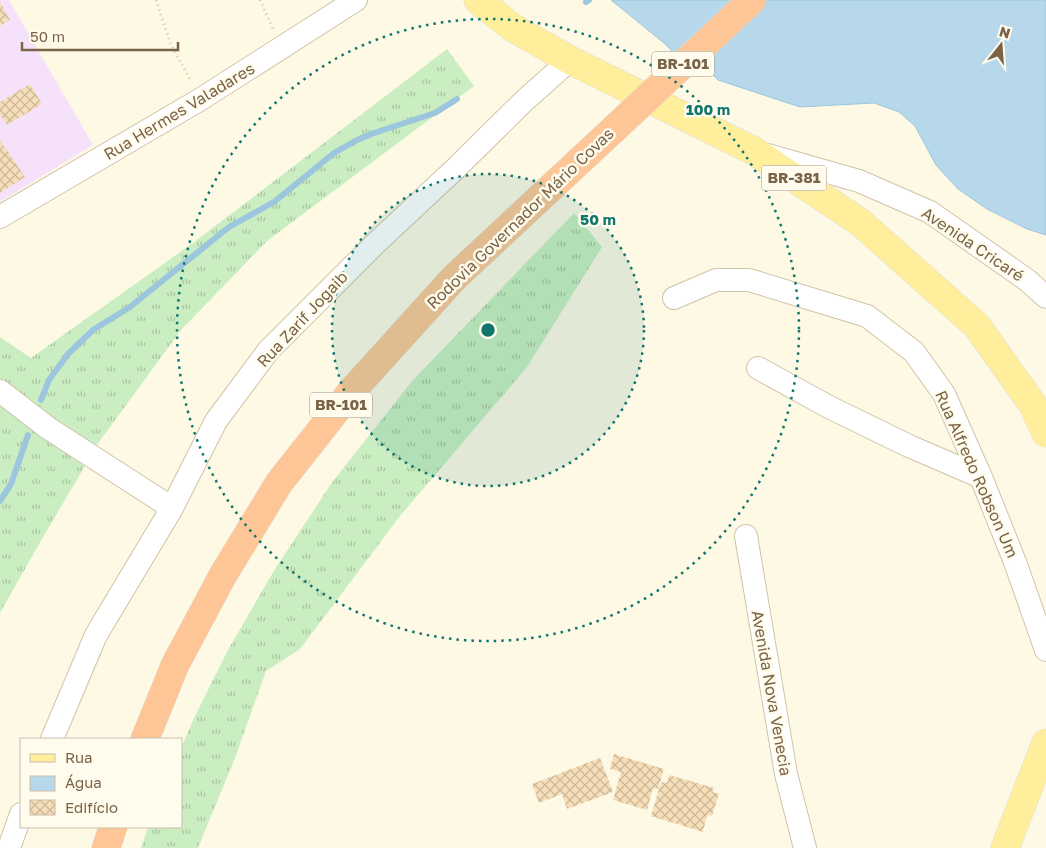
<svg xmlns="http://www.w3.org/2000/svg" width="1046" height="848" font-family="'Golos Text',sans-serif">
  <defs>
    <pattern id="grass-tufts" width="24" height="20" patternUnits="userSpaceOnUse" patternTransform="scale(1.25)"><rect width="24" height="20" fill="#caeec1"/><path d="M3 7l-1-3M5 7V3M7 7l1-3M15 17l-1-3M17 17v-4M19 17l1-3" fill="none" stroke="#a9c49f"/></pattern>
    <pattern id="building-cross-hatch" width="8" height="8" patternUnits="userSpaceOnUse" patternTransform="scale(1.25)"><rect width="8" height="8" fill="#f6deb9"/><path d="M0 0l8 8M0 8l8-8" fill="none" stroke="#ccb898"/></pattern>
  </defs>
  <rect width="100%" height="100%" fill="#fef9e4"/>
  <path fill="#f6e1fb" d="M 0,0 L 9,0 L 93,145 L 0,202 Z"/>
  <path fill="url(#grass-tufts)" d="M 447,49 L 474,86 L 267,241 L 181,330 L 99,442 L 39,544 L 0,613 L 0,337 L 31,358 L 193,243 Z
    M 574,213 L 602,247 L 527,367 L 400,516 L 300,649 L 266,671 L 235,758 L 198,848 L 141,848 L 148,827 L 181,827 L 181,748 L 195,716 L 229,648 L 275,569 L 333,481 L 413,380 Z"/>
  <path fill="#b7d8ea" stroke="#9cc6dd" d="M 611,0 L 1046,0 L 1046,235 L 1027,229 L 987,209 L 958,189 L 936,165 L 915,126 L 899,112 L 874,103 L 800,107 L 718,80 L 699,61 L 676,55 L 664,43 Z"/>
  <g fill="none" stroke-linecap="round" stroke-linejoin="round">
    <path stroke="#9cc6dd" stroke-width="6" d="M 586,2 L 589,0
      M 41,400 L 49,380 L 68,354 L 93,330 L 130,307 L 229,227 L 274,202 L 334,153 L 357,140 L 374,133 L 435,113 L 457,99
      M 0,501 L 11,484 L 28,435"/>
  </g>
  <path fill="url(#building-cross-hatch)" d="M 0,2 L 10,20 L 0,26 Z
    M 30,84 L 42,104 L 7,125 L 0,114 L 0,102 Z
    M 0,140 L 25,177 L 0,193 Z
    M 614,754 L 664,769 L 658,789 L 653,788 L 647,810 L 613,800 L 621,772 L 610,769 Z
    M 600,758 L 613,792 L 567,809 L 562,794 L 539,803 L 532,784 Z
    M 669,775 L 714,788 L 713,792 L 719,794 L 712,816 L 707,815 L 703,832 L 651,816 L 661,782 L 667,783 Z"/>
  <g fill="none" stroke-linecap="round" stroke-linejoin="round">
    <g stroke="#d1c3a9" stroke-width="24">
      <path id="street" d="M 768,155 L 859,181 L 930,212 L 1027,280 L 1046,297
        M 0,217 L 201,99 L 356,0
        M 674,298 L 716,280 L 749,280 L 867,316 L 914,352 L 944,394 L 981,477 L 1015,562 L 1046,650
        M 758,368 L 829,407 L 909,446 L 981,477
        M 0,391 L 48,428 L 172,508
        M 746,536 L 786,774 L 805,848
        M 52,739 L 96,635 L 172,508 L 216,421 L 268,351 L 377,242 L 454,170 L 524,101 L 570,60
        M 9,848 L 21,814"/>
    </g>
    <g stroke="#e2ddd7" stroke-width="29">
      <path id="primary" d="M 478,0 L 513,28 L 570,60 L 754,151 L 861,223 L 977,326 L 1033,405 L 1046,433
        M 1005,848 L 1046,743"/>
    </g>
    <g stroke="#e2ddd7" stroke-width="29">
      <path id="highway" d="M 145,739 L 175,665 L 223,575 L 279,483 L 350,393 L 454,278 L 615,128
        M 106,848 L 113,827"/>
    </g>
    <path stroke="#dcc29c" stroke-width="3" stroke-dasharray="1 4" stroke-linecap="butt" d="M 156,0 L 171,45 L 191,81
      M 260,0 L 273,29"/>
    <use href="#street" stroke="#fff" stroke-width="22"/>
    <use href="#primary" stroke="#ffee9b" stroke-width="28"/>
    <use href="#highway" stroke="#fec696" stroke-width="28"/>
    <g stroke="#e2ddd7" stroke-width="29" stroke-linecap="butt">
      <path id="highway-bridge" d="M 615,128 L 752,0"/>
    </g>
    <use href="#highway-bridge" stroke="#fec696" stroke-width="28"/>
  </g>
  <circle cx="488" cy="330" r="156" fill="#0f766e" fill-opacity=".12"/>
  <g fill="none" stroke="#0f766e" stroke-width="2.5" stroke-dasharray="2.5 5">
    <circle cx="488" cy="330" r="156"/>
    <circle cx="488" cy="330" r="311"/>
  </g>
  <g text-anchor="middle" stroke-width="5" stroke-linejoin="round" paint-order="stroke">
    <g fill="#fffbed" stroke="#a29179" stroke-width="1">
      <rect x="652" y="51.5" width="62" height="25" rx="4"/>
      <rect x="761.5" y="165.5" width="65" height="25" rx="4"/>
      <rect x="310" y="392.5" width="62" height="25" rx="4"/>
    </g>
    <g font-size="15" font-weight="bold" fill="#7a6347">
      <text x="683" y="69">BR-101</text>
      <text x="794" y="183">BR-381</text>
      <text x="341" y="410">BR-101</text>
    </g>
    <g font-size="16" fill="#7a6347" stroke="#fffbed">
      <text transform="translate(179 111) rotate(-31)" y="6">Rua Hermes Valadares</text>
      <text transform="translate(520 218) rotate(-44)" y="6">Rodovia Governador Mário Covas</text>
      <text transform="translate(973 244) rotate(34)" y="6">Avenida Cricaré</text>
      <text transform="translate(302 319) rotate(-47)" y="6">Rua Zarif Jogaib</text>
      <text transform="translate(977 474) rotate(66)" y="6">Rua Alfredo Robson Um</text>
      <text transform="translate(772 693) rotate(80)" y="6">Avenida Nova Venecia</text>
    </g>
  </g>
  <circle cx="488" cy="330" r="8" fill="#0f766e" stroke="#fffbed" stroke-width="2.5"/>
  <g font-size="15" text-anchor="middle" font-weight="bold" fill="#0f766e" stroke="#fffbed" stroke-width="5" stroke-linejoin="round" paint-order="stroke">
    <text x="708" y="115">100 m</text>
    <text x="598" y="225">50 m</text>
  </g>
  <rect x="20" y="738" width="162" height="90" fill="#fffbed" stroke="#cabeab"/>
  <rect x="30" y="754" width="25" height="8" fill="#ffee9b" stroke="#cabeab"/>
  <text x="65" y="763" font-size="15" fill="#7a6347">Rua</text>
  <rect x="30" y="776" width="25" height="15" fill="#b7d8ea" stroke="#cabeab"/>
  <text x="65" y="788" font-size="15" fill="#7a6347">Água</text>
  <rect x="30" y="800" width="25" height="15" fill="url(#building-cross-hatch)" stroke="#cabeab"/>
  <text x="65" y="813" font-size="15" fill="#7a6347">Edifício</text>
  <g transform="translate(1001 45) rotate(17)" stroke="#fffbed" stroke-width="4" paint-order="stroke">
  <path d="M0-4L9 19L0 12L-9 19Z" fill="#7a6347"/>
  <text y="-8" font-size="14" font-weight="bold" text-anchor="middle" fill="#7a6347">N</text>
  </g>
  <path d="M22 42v8h156v-8" fill="none" stroke="#7a6347" stroke-width="2.5"/>
  <text x="30" y="42" font-size="15" fill="#7a6347" stroke="#fffbed" stroke-width="4" paint-order="stroke">50 m</text>
</svg>
